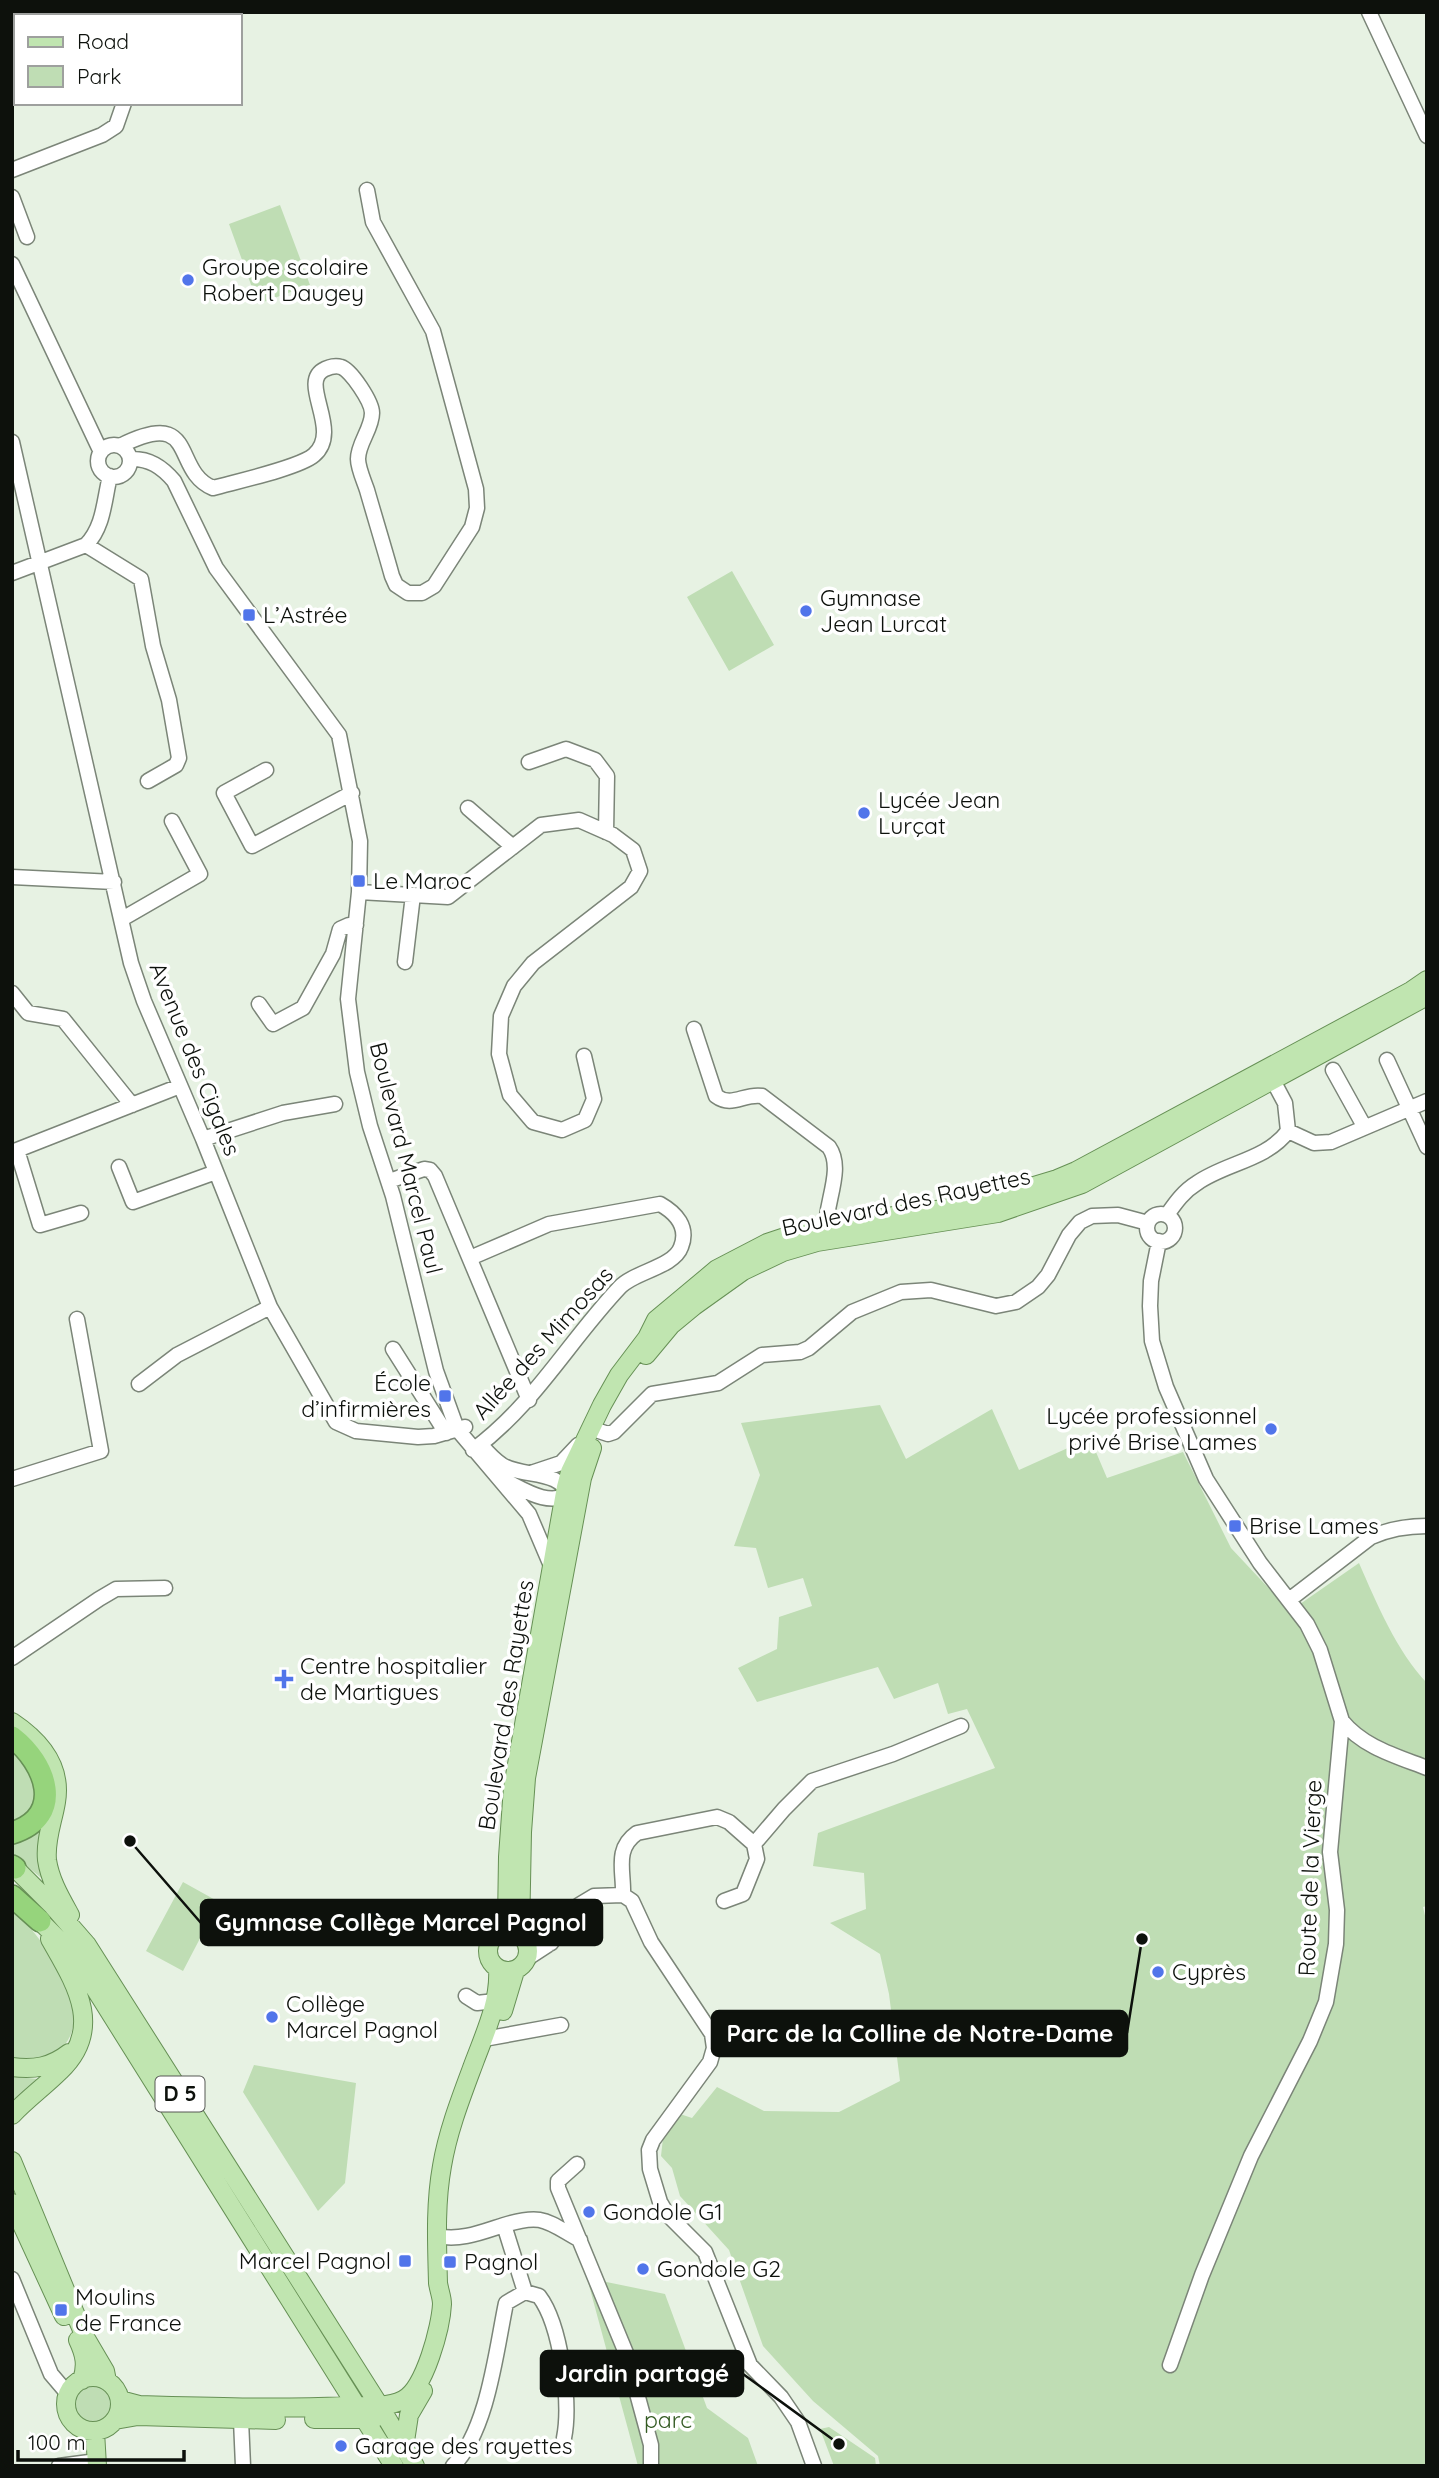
<svg xmlns="http://www.w3.org/2000/svg" width="1439" height="2478" font-family="Quicksand,sans-serif">
  <rect width="100%" height="100%" fill="#e7f2e3"/>
  <path fill="#bfddb4" d="M 280,205 L 310,285 L 258,304 L 229,224 Z
    M 732,571 L 774,645 L 729,671 L 687,597 Z
    M 880,1405 L 906,1459 L 992,1409 L 1019,1470 L 1090,1438 L 1107,1478 L 1183,1452 L 1231,1548 L 1290,1611 L 1359,1563 C 1376,1602 1397,1652 1427,1683 L 1427,1906 L 1423,1907 L 1427,1924 L 1427,2466 L 880,2466 L 878,2456 L 813,2401 L 763,2346 L 729,2250 L 680,2196 L 672,2168 L 661,2156 L 663,2138 L 680,2114 L 692,2118 L 717,2087 L 764,2111 L 839,2112 L 900,2081 L 889,1994 L 880,1954 L 830,1923 L 866,1909 L 864,1873 L 813,1866 L 818,1833 L 995,1768 L 967,1709 L 948,1714 L 938,1683 L 894,1699 L 878,1667 L 757,1702 L 738,1668 L 777,1649 L 779,1617 L 812,1606 L 803,1578 L 768,1588 L 756,1548 L 734,1546 L 760,1475 L 741,1423 Z
    M 12,1750 C 35,1773 49,1805 12,1823 Z
    M 46,1816 L 45,1881 L 12,1854 L 12,1840 Z
    M 183,1882 L 219,1902 L 183,1971 L 146,1951 Z
    M 12,1907 C 40,1938 100,2007 62,2048 C 49,2062 30,2063 12,2058 Z
    M 254,2065 L 356,2083 L 345,2183 L 318,2211 L 243,2092 Z
    M 12,2076 L 37,2079 L 12,2105 Z
    M 587,2278 L 665,2294 L 707,2408 L 748,2438 L 758,2466 L 638,2466 Z
    M74 2404a19 19 0 1 1 38 0a19 19 0 1 1-38 0Z
    M 829,2427 L 875,2458 L 876,2466 L 834,2466 L 820,2429 Z"/>
  <g fill="none" stroke-linecap="round" stroke-linejoin="round">
    <g stroke="#7b8578" stroke-width="17">
      <path id="minor" d="M 1369,12 L 1427,136
        M 144,16 L 144,12
        M 12,170 L 102,135 L 116,126 L 124,103
        M 12,197 L 27,237
        M 12,264 L 101,452
        M 12,442 L 131,963 L 144,1001 L 203,1139 L 270,1307 L 336,1422 L 356,1431 L 418,1437 L 434,1436 L 465,1427
        M98 461a16 16 0 1 1 32 0a16 16 0 1 1-32 0Z
        M 120,446 C 199,406 171,471 213,488 C 234,482 299,468 314,455 C 343,430 297,382 325,369 C 330,367 335,365 341,367 C 351,370 372,402 372,413 C 372,429 358,443 358,459 C 358,468 364,481 367,490 C 375,518 384,547 392,576 L 396,585 L 408,593 L 422,593 L 434,586 L 472,527 L 477,508 L 476,489 L 433,331 L 373,222 L 367,190
        M 130,459 C 149,458 162,467 174,481 L 216,568 L 339,735 L 360,841 L 359,892 L 348,999 L 357,1072 L 370,1126 L 393,1196 L 436,1371 L 457,1429 L 529,1514 L 552,1568
        M 86,545 L 141,579 L 153,646 L 169,700 L 179,758 L 176,765 L 148,781
        M 12,573 L 86,545 C 104,527 104,500 110,476
        M 529,762 L 566,749 L 595,760 L 607,776 L 606,832
        M 266,770 L 224,793 L 252,846 L 352,793
        M 468,808 L 513,847
        M 12,877 L 114,882
        M 359,892 L 448,897 L 541,825 L 579,820 L 613,835 L 633,850 L 640,871 L 631,887 L 533,963 L 514,986 L 501,1016 L 499,1054 L 510,1095 L 533,1122 L 562,1130 L 585,1120 L 594,1099 L 584,1056
        M 122,919 L 200,874 L 172,821
        M 405,962 L 413,895
        M 12,993 L 28,1013 L 63,1019 L 132,1105
        M 259,1004 L 273,1024 L 303,1008 L 333,954 L 340,929 L 349,925 L 356,925
        M 694,1029 L 716,1096 C 732,1108 744,1093 762,1096 L 829,1147 C 845,1170 823,1206 826,1235
        M 1387,1060 L 1427,1147
        M 1333,1070 L 1364,1126
        M 1288,1131 L 1314,1143 L 1331,1142 L 1427,1101
        M 203,1139 L 283,1113 L 335,1104
        M 17,1150 L 40,1225 L 81,1213
        M 12,1152 L 180,1086
        M 119,1167 L 133,1202 L 216,1172
        M 389,1181 L 424,1169 L 430,1170 L 435,1176 L 529,1400
        M1147 1228a14 14 0 1 1 28 0a14 14 0 1 1-28 0Z
        M 1167,1215 C 1176,1202 1184,1191 1197,1183 C 1225,1163 1267,1160 1288,1131 L 1285,1103 L 1268,1071
        M 1159,1241 L 1151,1281 L 1150,1306 L 1152,1341 L 1166,1387 L 1206,1479 L 1260,1563 L 1307,1624 L 1320,1650 L 1342,1721 L 1330,1852 L 1337,1910 L 1336,1944 L 1326,2002 L 1310,2041 L 1251,2156 L 1202,2275 L 1170,2365
        M 470,1258 L 549,1224 L 660,1204 C 676,1213 689,1227 681,1247 C 674,1267 634,1272 620,1287 C 568,1342 535,1404 473,1450
        M 393,1349 L 446,1433
        M 139,1384 L 177,1355 L 270,1307
        M 599,1431 L 608,1434 L 614,1432 L 652,1394 L 718,1383 L 762,1355 L 800,1352 L 809,1348 L 852,1312 L 901,1292 L 931,1290 L 996,1306 L 1016,1302 L 1038,1287 L 1048,1275 L 1069,1235 L 1080,1222 L 1092,1216 L 1118,1215 L 1148,1223
        M 482,1446 C 488,1453 495,1460 502,1465 C 523,1478 561,1469 569,1496
        M 531,1473 L 561,1463 L 578,1445
        M 12,1479 L 101,1451 L 77,1319
        M 506,1481 C 526,1491 549,1507 571,1493
        M 1289,1600 L 1371,1537 C 1389,1529 1407,1526 1427,1526
        M 12,1658 L 99,1599 L 116,1589 L 165,1588
        M 1342,1721 C 1363,1747 1396,1756 1427,1768
        M 623,1895 C 624,1871 614,1849 637,1833 L 717,1817 L 729,1822 L 754,1844 L 784,1809 L 812,1781 L 893,1754 L 961,1726
        M 724,1901 L 743,1894 L 757,1859 L 754,1844
        M 525,1940 L 551,1943
        M 528,1958 L 551,1943 L 579,1905 L 594,1896 L 623,1895 L 632,1901 L 651,1942 L 712,2034 L 714,2048 L 710,2062 L 653,2140 L 649,2150 L 650,2169 L 660,2202 L 667,2214 L 705,2252 L 750,2365 L 781,2397 L 798,2422 L 814,2466
        M 466,1996 L 477,2003 L 495,2001
        M 484,2039 L 561,2025
        M 577,2164 L 558,2181 L 558,2188 L 626,2353 L 651,2445 L 651,2466
        M 504,2225 C 543,2213 546,2221 580,2240
        M 437,2236 C 461,2241 482,2232 504,2225 L 525,2292
        M 12,2279 L 51,2374 L 68,2394
        M 241,2420 L 243,2466
        M 59,2466 L 97,2461
        M 453,2466 C 488,2430 496,2351 506,2303 L 525,2292 L 539,2296 C 561,2325 571,2403 564,2438"/>
    </g>
    <g stroke="#669055" stroke-width="20">
      <path id="major" d="M 646,1355 L 671,1325 L 694,1306 L 743,1271 L 783,1252 L 817,1242 L 998,1213 L 1082,1184 L 1427,996
        M 12,1722 C 39,1740 62,1766 56,1802 C 53,1821 45,1840 47,1860 C 50,1880 60,1897 70,1915
        M 15,1868 L 53,1906 L 87,1945 L 379,2405 L 415,2466
        M 40,1921 L 74,1955 L 394,2466
        M488 1951a20 20 0 1 1 40 0a20 20 0 1 1-40 0Z
        M 504,1932 L 507,1921 L 508,1857 L 513,1787 L 566,1487 L 570,1472 L 602,1405 L 619,1375 L 647,1338 L 656,1320 L 717,1269 L 767,1243 L 794,1234 L 825,1226 L 971,1205 L 1057,1179 L 1076,1171 L 1411,991 L 1427,980
        M 520,1935 L 522,1832 L 526,1778 L 582,1478 L 592,1448
        M 503,2011 L 515,1971
        M 12,2067 C 34,2070 51,2067 69,2053
        M 12,2115 C 27,2099 45,2086 60,2071 C 105,2028 75,1983 50,1939
        M 12,2161 L 66,2292 L 85,2337 L 105,2371 L 107,2381
        M 12,2203 L 64,2316
        M 78,2340 C 85,2355 87,2365 82,2380
        M66 2404a27 27 0 1 1 54 0a27 27 0 1 1-54 0Z
        M 120,2400 L 139,2405 C 208,2407 277,2409 346,2406 C 364,2406 387,2408 403,2400 C 425,2389 441,2326 442,2304 C 442,2297 439,2290 438,2283 C 437,2244 435,2205 442,2166 C 448,2130 462,2095 475,2060 C 486,2031 500,2000 498,1969
        M 314,2419 L 374,2419
        M 115,2420 L 138,2416 L 276,2420
        M 95,2431 L 97,2466
        M 404,2448 L 409,2415 L 423,2391"/>
    </g>
    <g stroke="#669055" stroke-width="24">
      <path id="highway" d="M 12,1737 C 46,1763 66,1816 12,1833
        M 12,1866 L 15,1868
        M 12,1896 L 40,1921"/>
    </g>
    <use href="#minor" stroke="#fff" stroke-width="14"/>
    <use href="#major" stroke="#c0e5b0" stroke-width="18"/>
    <use href="#highway" stroke="#96d47c" stroke-width="21"/>
  </g>
  <g fill="#5175ea" stroke="#fff" stroke-width="2.5">
    <circle cx="188" cy="280" r="7"/>
    <circle cx="806" cy="611" r="7"/>
    <rect x="242" y="608" width="14" height="14" rx="3.5"/>
    <circle cx="864" cy="813" r="7"/>
    <rect x="352" y="874" width="14" height="14" rx="3.5"/>
    <rect x="438" y="1389" width="14" height="14" rx="3.5"/>
    <circle cx="1271" cy="1429" r="7"/>
    <rect x="1228" y="1519" width="14" height="14" rx="3.5"/>
    <path d="M280.5 1668.5h7v7h7v7h-7v7h-7v-7h-7v-7h7z"/>
    <circle cx="1158" cy="1972" r="7"/>
    <circle cx="272" cy="2017" r="7"/>
    <circle cx="589" cy="2212" r="7"/>
    <rect x="398" y="2254" width="14" height="14" rx="3.5"/>
    <rect x="443" y="2255" width="14" height="14" rx="3.5"/>
    <circle cx="643" cy="2269" r="7"/>
    <rect x="54" y="2303" width="14" height="14" rx="3.5"/>
    <circle cx="341" cy="2446" r="7"/>
  </g>
  <g text-anchor="middle" stroke-width="7" stroke-linejoin="round" paint-order="stroke">
    <rect fill="#fff" stroke="#565855" stroke-width="2" x="155.5" y="2076.5" width="49" height="35" rx="5"/>
    <g font-size="21" font-weight="bold" fill="#0d110c">
      <text x="180" y="2101">D 5</text>
    </g>
    <g font-size="23" fill="#0d110c" stroke="#fff" text-anchor="start">
      <text x="202" y="275">Groupe scolaire<tspan x="202" dy="26">Robert Daugey</tspan></text>
      <text x="820" y="606">Gymnase<tspan x="820" dy="26">Jean Lurcat</tspan></text>
      <text x="263" y="623">L’Astrée</text>
      <text x="878" y="808">Lycée Jean<tspan x="878" dy="26">Lurçat</tspan></text>
      <text x="373" y="889">Le Maroc</text>
      <text x="431" y="1391" text-anchor="end">École<tspan x="431" dy="26">d’infirmières</tspan></text>
      <text x="1257" y="1424" text-anchor="end">Lycée professionnel<tspan x="1257" dy="26">privé Brise Lames</tspan></text>
      <text x="1249" y="1534">Brise Lames</text>
      <text x="300" y="1674">Centre hospitalier<tspan x="300" dy="26">de Martigues</tspan></text>
      <text x="1172" y="1980">Cyprès</text>
      <text x="286" y="2012">Collège<tspan x="286" dy="26">Marcel Pagnol</tspan></text>
      <text x="603" y="2220">Gondole G1</text>
      <text x="391" y="2269" text-anchor="end">Marcel Pagnol</text>
      <text x="464" y="2270">Pagnol</text>
      <text x="657" y="2277">Gondole G2</text>
      <text x="75" y="2305">Moulins<tspan x="75" dy="26">de France</tspan></text>
      <text x="355" y="2454">Garage des rayettes</text>
    </g>
    <g font-size="23" fill="#0d110c" stroke="#fff">
      <text transform="translate(195 1059) rotate(68)" y="8">Avenue des Cigales</text>
      <text transform="translate(406 1158) rotate(76)" y="8">Boulevard Marcel Paul</text>
      <text transform="translate(906 1202) rotate(-12)" y="8">Boulevard des Rayettes</text>
      <text transform="translate(543 1343) rotate(-48)" y="8">Allée des Mimosas</text>
      <text transform="translate(506 1705) rotate(-81)" y="8">Boulevard des Rayettes</text>
      <text transform="translate(1310 1878) rotate(-88)" y="8">Route de la Vierge</text>
    </g>
    <g font-size="23" fill="#355c24" stroke="#fff">
      <text x="668" y="2428">parc</text>
    </g>
  </g>
  <path fill="none" stroke="#0d110c" stroke-width="2.5" d="M130 1841L201 1923M1142 1939L1127 2033M839 2444L743 2374"/>
  <g fill="#0d110c" stroke="#fff" stroke-width="2.5">
    <circle cx="130" cy="1841" r="7"/>
    <circle cx="1142" cy="1939" r="7"/>
    <circle cx="839" cy="2444" r="7"/>
  </g>
  <g fill="#0d110c" stroke="#0d110c" stroke-width="2.5">
    <rect x="201" y="1900" width="401" height="45" rx="7"/>
    <rect x="712" y="2011" width="415" height="45" rx="7"/>
    <rect x="541" y="2351" width="202" height="45" rx="7"/>
  </g>
  <g font-size="24" text-anchor="middle" font-weight="bold" fill="#fff">
    <text x="401" y="1931">Gymnase Collège Marcel Pagnol</text>
    <text x="920" y="2042">Parc de la Colline de Notre-Dame</text>
    <text x="642" y="2382">Jardin partagé</text>
  </g>
  <rect width="1439" height="2478" fill="none" stroke="#0d110c" stroke-width="28"/>
  <rect x="14" y="14" width="228" height="91" fill="#ffffff" stroke="#9ea09e" stroke-width="2"/>
  <rect x="28" y="37" width="35" height="10" fill="#c0e5b0" stroke="#9ea09e" stroke-width="2"/>
  <text x="77" y="49" font-size="21" fill="#0d110c">Road</text>
  <rect x="28" y="66" width="35" height="21" fill="#bfddb4" stroke="#9ea09e" stroke-width="2"/>
  <text x="77" y="84" font-size="21" fill="#0d110c">Park</text>
  <path d="M18 2450v10h166v-10" fill="none" stroke="#0d110c" stroke-width="3.5"/>
  <text x="28" y="2450" font-size="21" fill="#0d110c" stroke="#ffffff" stroke-width="5" paint-order="stroke">100 m</text>
</svg>
